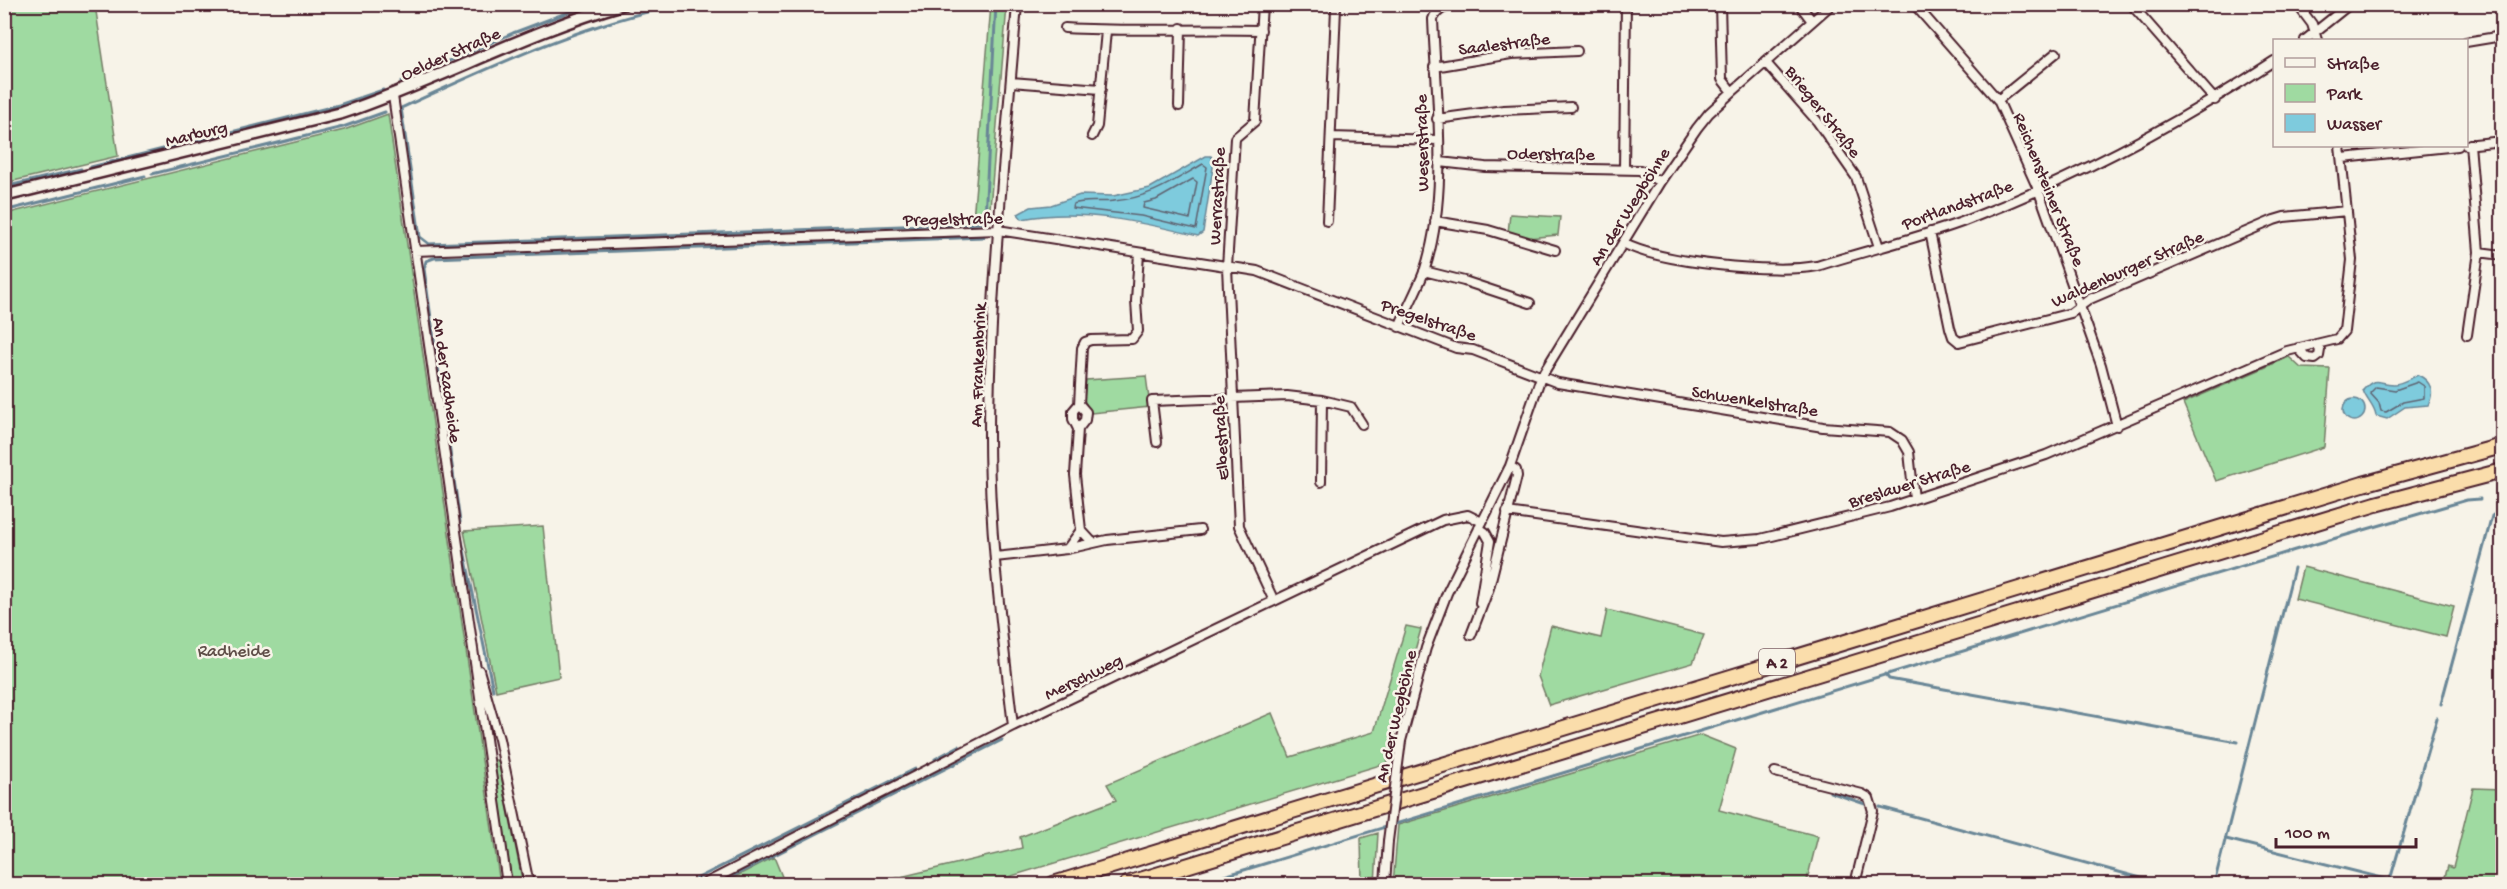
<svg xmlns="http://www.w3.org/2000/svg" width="2507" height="889" font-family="'Gochi Hand',sans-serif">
  <rect width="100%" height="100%" fill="#f7f3e8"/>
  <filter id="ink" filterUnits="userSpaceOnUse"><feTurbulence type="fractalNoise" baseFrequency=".0167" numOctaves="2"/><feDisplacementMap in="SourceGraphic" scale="12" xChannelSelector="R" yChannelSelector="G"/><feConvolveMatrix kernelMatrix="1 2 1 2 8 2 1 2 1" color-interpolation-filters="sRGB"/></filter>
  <g filter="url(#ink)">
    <path fill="#9fdaa1" stroke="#747c66" stroke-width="1.5" d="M 4,5 L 95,5 L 118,156 L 5,183 Z
      M 991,5 L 1007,6 L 989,220 L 973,220 Z
      M 388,114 L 500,884 L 5,884 L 5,214 L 344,130 Z
      M 1510,214 L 1560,217 L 1558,235 L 1528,238 L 1508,233 Z
      M 2289,357 L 2301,368 L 2330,369 L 2324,447 L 2216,481 L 2183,403 Z
      M 1146,376 L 1150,407 L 1091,413 L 1084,400 L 1086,380 Z
      M 543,526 L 559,677 L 496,691 L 464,531 Z
      M 2303,567 L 2454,606 L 2446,637 L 2295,599 Z
      M 1607,610 L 1704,635 L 1693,663 L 1549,705 L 1538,676 L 1551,626 L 1601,638 Z
      M 1406,626 L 1421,629 L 1403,693 L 1387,763 L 985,884 L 871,884 L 1022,848 L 1020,837 L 1116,800 L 1107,784 L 1272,713 L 1290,757 L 1374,732 Z
      M 1701,735 L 1736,749 L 1719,810 L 1818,836 L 1806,884 L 1393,884 L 1398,825 Z
      M 494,760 L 498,760 L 523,884 L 512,884 Z
      M 2473,788 L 2502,789 L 2502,884 L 2443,884 L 2448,866 L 2453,868 Z
      M 1378,833 L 1375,884 L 1362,884 L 1361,838 Z
      M 774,857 L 785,884 L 721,884 Z"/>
    <path fill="#7ecbdd" stroke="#698696" stroke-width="1.5" d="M 1206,156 L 1211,156 L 1214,161 L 1203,232 L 1198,236 C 1141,222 1081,208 1022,219 L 1018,214 L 1031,207 L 1051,205 L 1080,195 L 1113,196 L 1150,188 Z
      M 2418,375 C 2431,381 2435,392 2428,405 L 2405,407 L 2387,419 L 2376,416 C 2374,405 2366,400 2363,390 C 2377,375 2377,384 2394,384 C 2402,384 2410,378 2418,375 Z
      M2343 410a11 11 0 1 1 22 0a11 11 0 1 1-22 0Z"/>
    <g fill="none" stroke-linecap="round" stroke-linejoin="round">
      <path stroke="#5f6472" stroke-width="1.5" d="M 1203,164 L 1207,167 L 1196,229 L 1141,216 L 1072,208 L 1073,204 C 1086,199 1100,203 1114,201 C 1150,198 1173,181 1203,164 Z
        M 1193,179 L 1197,182 L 1190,219 L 1143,208 L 1144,203 L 1156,200 Z
        M 2418,382 L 2424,386 L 2424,398 L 2403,402 L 2386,412 L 2381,411 L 2379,403 L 2370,393 L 2376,387 L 2395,390 Z"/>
      <path stroke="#698696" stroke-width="3" d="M 683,4 C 583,23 493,66 401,108 L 420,237 L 429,244 L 982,223 L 985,218 L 996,4
        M 401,82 L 513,33 L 590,4
        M 91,167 L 339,105 L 383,90
        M 152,174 L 343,127 L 385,112
        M 4,187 L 81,169
        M 4,211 L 145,176
        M 460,522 L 424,269 L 426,261 L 434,258 L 984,237
        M 461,536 L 493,690
        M 1885,674 L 1889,679 L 2238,742
        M 2441,704 L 2492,516 L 2502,509
        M 935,759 L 959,746
        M 1830,792 L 1868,805
        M 1880,807 L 2163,884
        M 2226,839 L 2390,880 L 2437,718
        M 686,884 L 915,769
        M 717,884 L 1002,740
        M 1198,884 L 2295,550 L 2467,500 L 2480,499
        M 2214,884 L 2294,568"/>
      <g stroke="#4a1f2b" stroke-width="12">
        <path id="street" d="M 1262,4 L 1255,121 L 1235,138 L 1227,267 L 1239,526 L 1274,601
          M 1720,4 L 1722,79 L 1732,92
          M 1799,4 L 1812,21
          M 1914,4 L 1998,100 L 2038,189 L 2101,365 L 2117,426
          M 2131,4 L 2215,100
          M 2297,4 L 2312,24 L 2317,40
          M 1065,28 C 1130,32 1196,28 1261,30
          M 2305,40 L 2350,4
          M 2466,42 L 2502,36
          M 1766,63 L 1817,121 L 1856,177 L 1879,247
          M 1434,67 L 1511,54 L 1577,51
          M 1011,82 L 1101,89
          M 393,96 L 507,884
          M 1998,100 L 2056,53
          M 1179,106 L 1181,28
          M 1437,119 L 1504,110 L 1571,107
          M 1092,136 L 1097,126 L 1106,31
          M 1331,137 L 1438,140
          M 2466,145 L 2502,141
          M 2343,158 L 2458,146
          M 1440,162 L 1485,167 L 1640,170 L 1660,182
          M 1624,169 L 1626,4
          M 1327,221 L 1336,8
          M 1435,221 L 1488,230 L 1555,250
          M 1930,232 L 1950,328 L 1953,337 L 1959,342 L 2071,313 L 2090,299 L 2274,220 L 2284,217 L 2347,211
          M 1623,243 C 1660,263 1775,274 1817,266 C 1865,251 1915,239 1962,222 C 2072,180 2176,125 2274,61
          M 415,251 L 998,230 L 1257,271 L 1456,348 L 1473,350 L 1558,383 L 1823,427 L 1890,432 L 1902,440 L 1909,452 L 1914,499
          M 2479,252 L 2502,255
          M 1424,271 L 1464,281 L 1530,303
          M 1399,327 C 1407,308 1417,290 1424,272 C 1450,194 1436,99 1433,19 C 1437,8 1447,7 1457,4
          M 2467,335 L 2479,252 L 2470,144
          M 2298,348 L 2307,358 L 2315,359 L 2319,356 L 2320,350 L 2316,344
          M 1079,404 L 1086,412 L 1085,420 L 1078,429 L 1075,475 L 1081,530 L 1093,543
          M 1078,429 L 1073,419 L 1073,411 L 1079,404 L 1082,348 L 1085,342 L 1091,340 L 1132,339 L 1138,331 L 1136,301 L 1139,253
          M 1157,442 L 1152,401 L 1287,396 L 1322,400 L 1351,407 L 1362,424
          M 1321,482 L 1322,400
          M 1507,512 L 1721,542 L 1760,539 L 1890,507 L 2046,455 L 2287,351 L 2337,339 L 2344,331 L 2352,260 L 2340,146
          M 1479,528 L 1485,532 L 1490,541 L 1480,603
          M 1067,549 L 1081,530
          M 995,557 L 1067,549 L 1107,540 L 1200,530
          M 1471,635 L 1489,588 L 1517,476 L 1516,470 L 1510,466
          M 479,670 L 499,739 L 529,884
          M 1013,726 C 1002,630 989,533 989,436 C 989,292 1006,148 1017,4
          M 1401,741 L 1426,648 L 1447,593 L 1510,466 L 1541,377 L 1660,182 L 1697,128 L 1709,113 L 1732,92 L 1832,4
          M 1775,772 L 1862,794 L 1869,798 L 1873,811 L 1855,884
          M 704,884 L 1013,726 L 1443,520 L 1468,515 L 1482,522
          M 1385,884 L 1388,841"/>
      </g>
      <g stroke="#4a1f2b" stroke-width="15">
        <path id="secondary" d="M 4,196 L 342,113 C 437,81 526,32 623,4"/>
      </g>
      <g stroke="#4a1f2b" stroke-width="18">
        <path id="highway" d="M 1053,884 L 2363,484 L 2502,446
          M 1127,884 L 2376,504 L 2502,471"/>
      </g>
      <use href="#street" stroke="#f7f3e8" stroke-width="8"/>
      <use href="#secondary" stroke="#f7f3e8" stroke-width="10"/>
      <use href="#highway" stroke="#faddab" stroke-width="14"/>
      <g stroke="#4a1f2b" stroke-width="12" stroke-linecap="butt">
        <path id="street-bridge" d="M 1388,841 L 1401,741"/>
      </g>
      <use href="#street-bridge" stroke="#f7f3e8" stroke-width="8"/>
    </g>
  </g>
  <g text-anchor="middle" stroke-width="5" stroke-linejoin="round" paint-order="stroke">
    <rect fill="#f7f3e8" stroke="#7e5f64" stroke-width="1.5" x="1759" y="649" width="36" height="26" rx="4.5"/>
    <g font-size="16" font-weight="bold" fill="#4a1f2b">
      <text x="1777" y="668">A 2</text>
    </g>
    <g font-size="18" fill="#4a1f2b" stroke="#f7f3e8">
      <text transform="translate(1504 43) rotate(-7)" y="6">Saalestraße</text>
      <text transform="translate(450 53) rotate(-24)" y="6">Oelder Straße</text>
      <text transform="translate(1824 111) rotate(52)" y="6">Brieger Straße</text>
      <text transform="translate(196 133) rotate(-14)" y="6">Marburg</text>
      <text transform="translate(1421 143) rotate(-91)" y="6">Weserstraße</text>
      <text transform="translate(1551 153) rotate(1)" y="6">Oderstraße</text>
      <text transform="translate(2050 189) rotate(68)" y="6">Reichensteiner Straße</text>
      <text transform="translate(1216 196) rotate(-87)" y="6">Werrastraße</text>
      <text transform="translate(1957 204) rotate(-20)" y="6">Portlandstraße</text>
      <text transform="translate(1629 206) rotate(-58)" y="6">An der Wegböhne</text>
      <text transform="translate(953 218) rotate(-1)" y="6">Pregelstraße</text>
      <text transform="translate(2127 268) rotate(-24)" y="6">Waldenburger Straße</text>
      <text transform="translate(1429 319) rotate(19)" y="6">Pregelstraße</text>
      <text transform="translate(977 365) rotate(-88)" y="6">Am Frankenbrink</text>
      <text transform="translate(448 380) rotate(82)" y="6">An der Radheide</text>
      <text transform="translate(1755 400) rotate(9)" y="6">Schwenkelstraße</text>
      <text transform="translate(1220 438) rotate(-93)" y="6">Elbestraße</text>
      <text transform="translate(1909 483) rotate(-17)" y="6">Breslauer Straße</text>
      <text transform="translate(1083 676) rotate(-26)" y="6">Merschweg</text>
      <text transform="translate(1395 716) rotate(-77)" y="6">An der Wegböhne</text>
    </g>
    <g font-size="18" fill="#5f4e48" stroke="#f7f3e8">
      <text x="234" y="656">Radheide</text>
    </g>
  </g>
  <rect width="2507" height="889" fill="none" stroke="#f7f3e8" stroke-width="24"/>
  <rect x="12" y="12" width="2483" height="865" fill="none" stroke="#4a1f2b" stroke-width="2" filter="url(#ink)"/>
  <rect x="2273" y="39" width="195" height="108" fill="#f7f3e8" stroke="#b29e9c" stroke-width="1.5"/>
  <rect x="2285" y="58" width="30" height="9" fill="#f7f3e8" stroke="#b29e9c" stroke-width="1.5"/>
  <text x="2327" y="69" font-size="18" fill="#4a1f2b">Straße</text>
  <rect x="2285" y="84" width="30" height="18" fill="#9fdaa1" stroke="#b29e9c" stroke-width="1.5"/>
  <text x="2327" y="99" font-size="18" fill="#4a1f2b">Park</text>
  <rect x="2285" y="114" width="30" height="18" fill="#7ecbdd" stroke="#b29e9c" stroke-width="1.5"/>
  <text x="2327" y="129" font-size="18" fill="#4a1f2b">Wasser</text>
  <path d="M2276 838v9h140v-9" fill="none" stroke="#4a1f2b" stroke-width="3"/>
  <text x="2285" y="838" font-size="18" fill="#4a1f2b" stroke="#f7f3e8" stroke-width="4.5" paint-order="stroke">100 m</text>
</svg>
